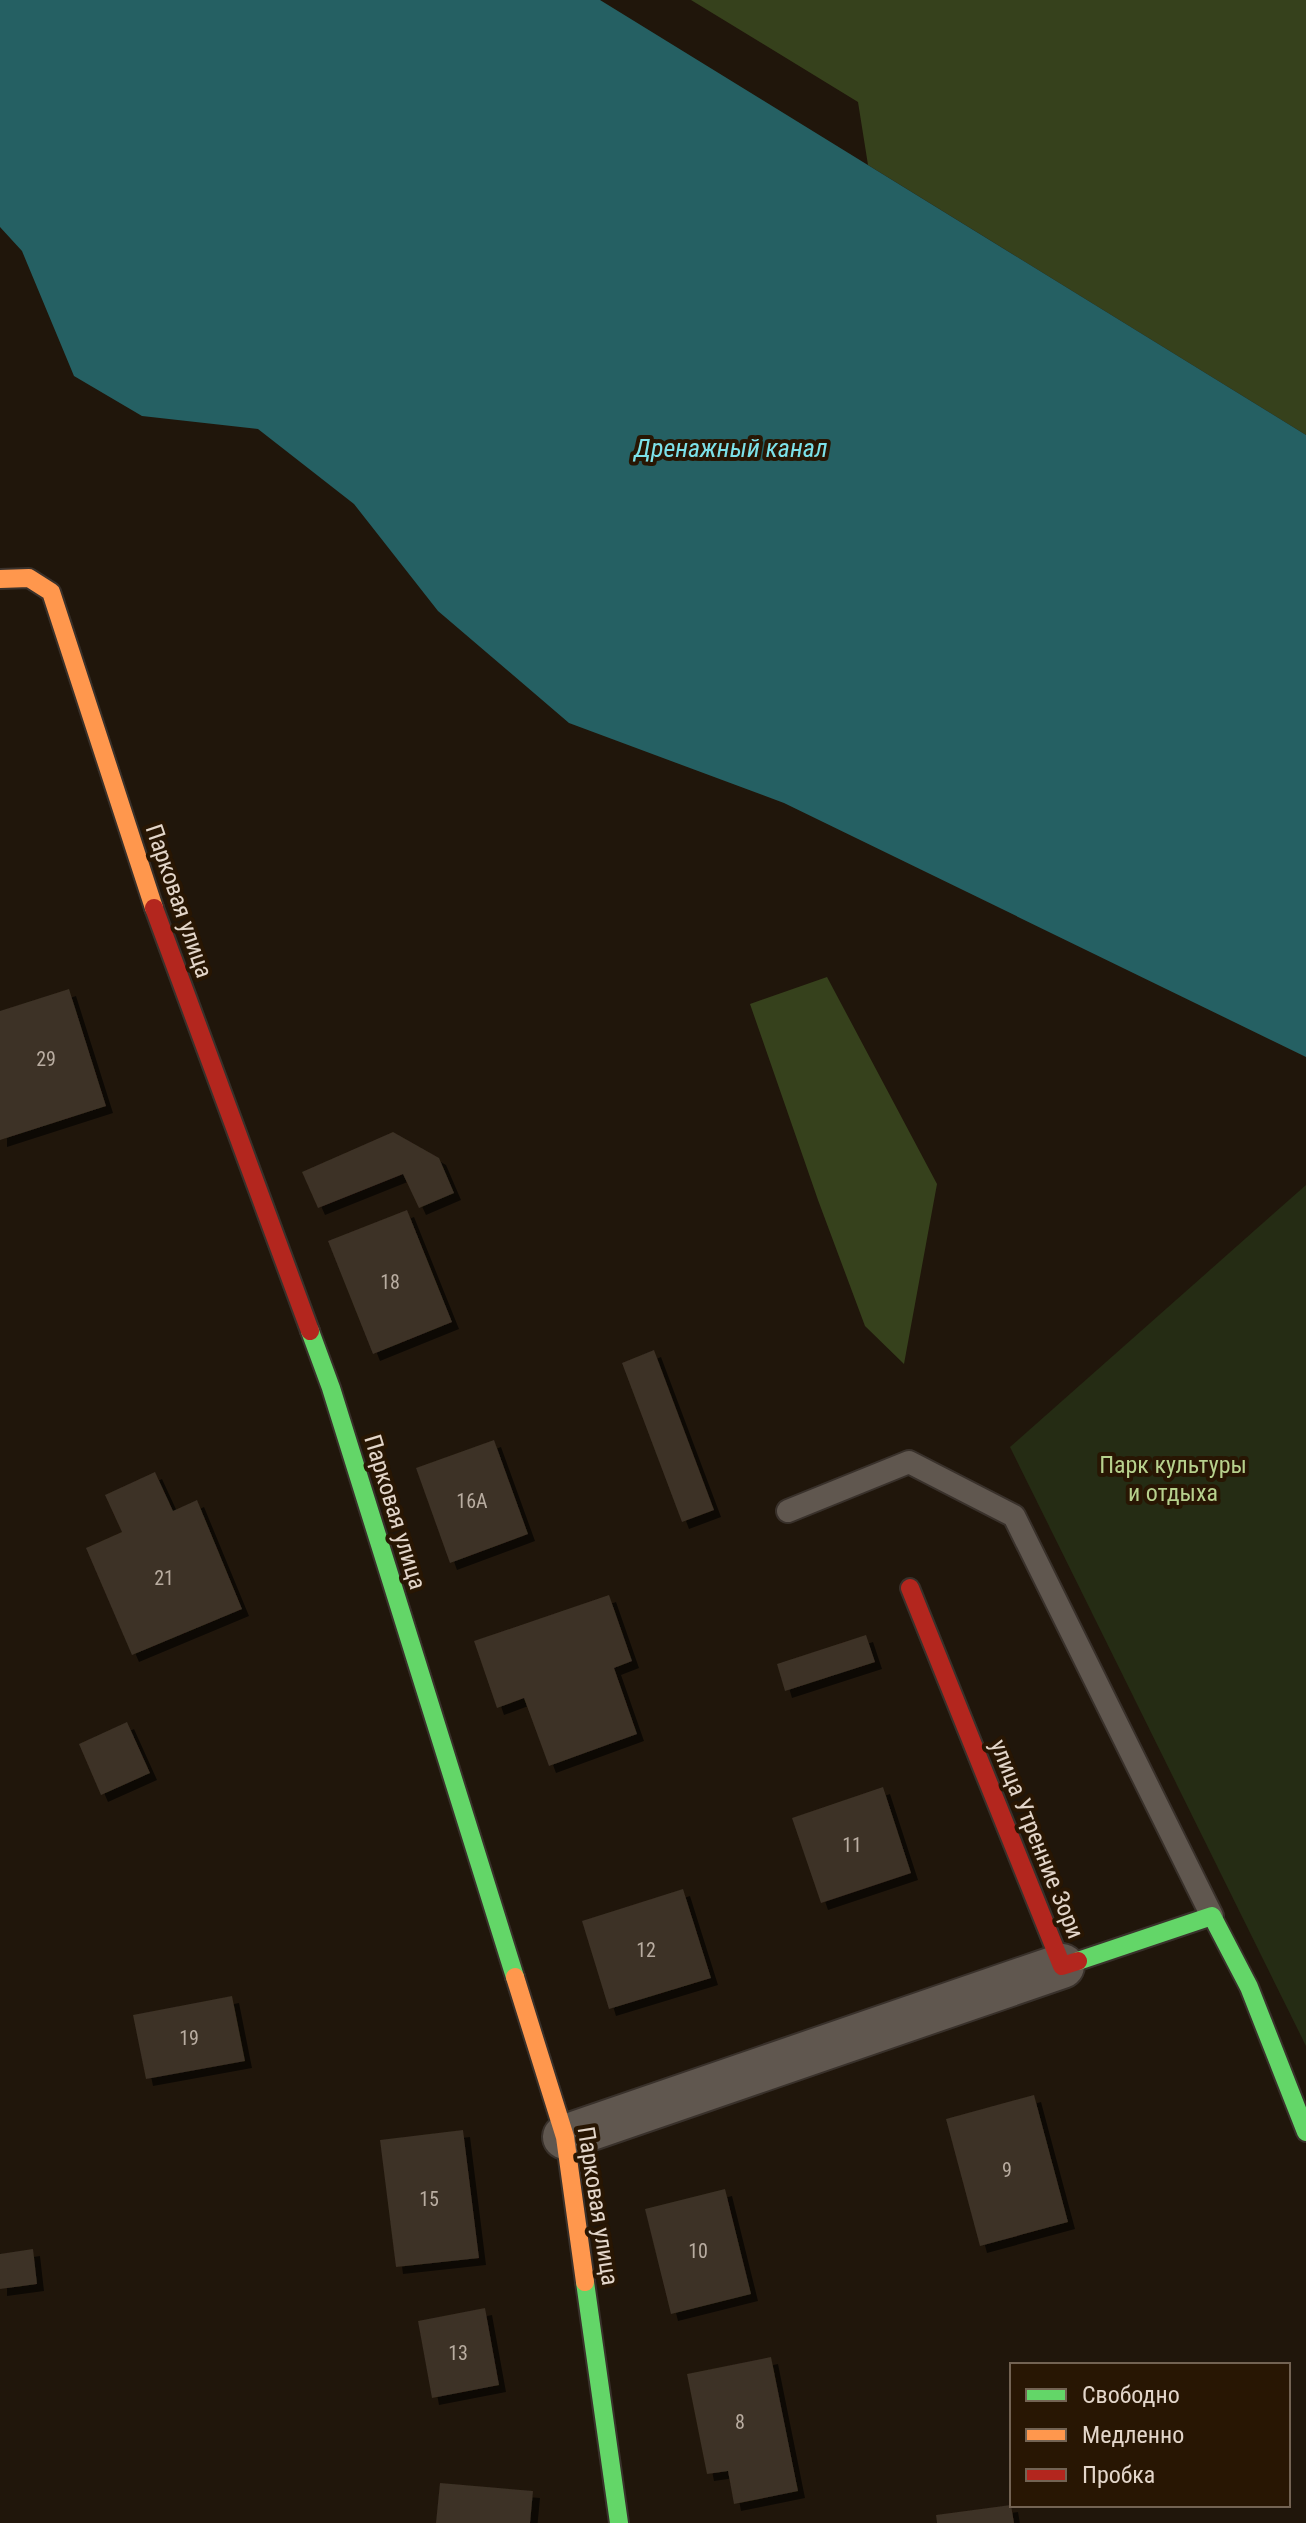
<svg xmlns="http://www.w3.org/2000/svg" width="1306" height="2523" font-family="'Roboto Condensed',sans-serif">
  <defs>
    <filter id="shadow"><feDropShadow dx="7" dy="7" stdDeviation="0" flood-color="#0009"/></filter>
  </defs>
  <rect width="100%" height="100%" fill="#20160b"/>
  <path fill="#252c14" d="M 1306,1185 L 1306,2046 L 1010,1447 Z"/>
  <path fill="#36411c" d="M 691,0 L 1306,0 L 1306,435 L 868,165 L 858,102 Z
    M 827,977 L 937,1184 L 904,1364 L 865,1326 L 818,1200 L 750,1004 Z"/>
  <path fill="#256063" d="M 0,0 L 600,0 L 1306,435 L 1306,1057 L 784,803 L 569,723 L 438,611 L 354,504 L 258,429 L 142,416 L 74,376 L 22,251 L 0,227 Z"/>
  <path fill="#3c3125" filter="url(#shadow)" d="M 69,989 L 106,1106 L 0,1140 L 0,1011 Z
    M 393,1132 L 439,1158 L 454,1193 L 419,1208 L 403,1174 L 318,1208 L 302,1172 Z
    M 407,1210 L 452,1322 L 373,1354 L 328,1241 Z
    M 654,1350 L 714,1510 L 682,1522 L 622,1363 Z
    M 494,1440 L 528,1534 L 450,1563 L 416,1468 Z
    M 155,1472 L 173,1511 L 197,1500 L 242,1609 L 132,1655 L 86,1548 L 122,1532 L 105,1495 Z
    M 609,1595 L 632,1661 L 614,1668 L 637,1734 L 549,1766 L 524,1698 L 497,1708 L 474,1641 Z
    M 866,1635 L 875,1662 L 785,1691 L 777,1664 Z
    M 127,1722 L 150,1773 L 101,1795 L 79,1744 Z
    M 883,1787 L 911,1873 L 821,1903 L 792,1818 Z
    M 683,1889 L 711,1978 L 609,2009 L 582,1921 Z
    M 232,1996 L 245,2061 L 146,2079 L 133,2015 Z
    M 1034,2095 L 1068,2222 L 980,2246 L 946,2119 Z
    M 463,2130 L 479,2258 L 396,2267 L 380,2140 Z
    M 725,2189 L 751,2294 L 671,2314 L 645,2209 Z
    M 33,2249 L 37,2284 L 0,2289 L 0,2254 Z
    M 485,2308 L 499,2385 L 432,2398 L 418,2321 Z
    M 771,2357 L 798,2491 L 734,2504 L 728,2471 L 707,2474 L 687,2374 Z
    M 440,2483 L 533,2491 L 530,2523 L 436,2523 Z
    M 1011,2505 L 1014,2523 L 937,2523 L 936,2515 Z"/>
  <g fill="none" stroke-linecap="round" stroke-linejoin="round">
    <g stroke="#39312b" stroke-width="26">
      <path id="lane" d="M 788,1511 L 909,1462 L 1014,1516 L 1212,1916"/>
    </g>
    <g stroke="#39312b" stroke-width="48">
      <path id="street" d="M 565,2137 L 1062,1966"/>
    </g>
    <g stroke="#39312b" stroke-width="22">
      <path id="fast" d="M 310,1331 L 331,1388 L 515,1977
        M 1078,1961 L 1212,1916 L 1249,1987 L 1306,2132
        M 585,2282 L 619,2523"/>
    </g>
    <g stroke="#39312b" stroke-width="22">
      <path id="slow" d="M 0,579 L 29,578 L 51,592 L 154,908
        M 515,1977 L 565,2137 L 585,2282"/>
    </g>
    <g stroke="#39312b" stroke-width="22">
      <path id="jam" d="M 154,908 L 310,1331
        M 910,1588 L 1062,1966 L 1078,1961"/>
    </g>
    <use href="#lane" stroke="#60574f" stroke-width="22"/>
    <use href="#street" stroke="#60574f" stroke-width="44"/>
    <use href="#fast" stroke="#63d668" stroke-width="18"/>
    <use href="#slow" stroke="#ff974d" stroke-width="18"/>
    <use href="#jam" stroke="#b3261e" stroke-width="18"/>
  </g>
  <g text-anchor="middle" stroke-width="8" stroke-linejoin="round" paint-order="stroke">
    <g font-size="20" fill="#b9ada1">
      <text x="46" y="1066">29</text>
      <text x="390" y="1289">18</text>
      <text x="472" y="1508">16А</text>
      <text x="164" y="1585">21</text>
      <text x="852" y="1852">11</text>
      <text x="646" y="1957">12</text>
      <text x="189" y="2045">19</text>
      <text x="1007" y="2177">9</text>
      <text x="429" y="2206">15</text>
      <text x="698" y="2258">10</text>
      <text x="458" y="2360">13</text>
      <text x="740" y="2429">8</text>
    </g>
    <g font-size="24" fill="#e3d6ca" stroke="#281603">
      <text transform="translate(179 901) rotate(71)" y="8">Парковая улица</text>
      <text transform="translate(395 1512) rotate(73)" y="8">Парковая улица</text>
      <text transform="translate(1037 1839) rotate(68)" y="8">улица Утренние Зори</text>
      <text transform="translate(598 2206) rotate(81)" y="8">Парковая улица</text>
    </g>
    <g font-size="24" fill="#b7d18d" stroke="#281603">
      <text x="1173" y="1473">Парк культуры<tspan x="1173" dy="28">и отдыха</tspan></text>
    </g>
    <g font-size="26" font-style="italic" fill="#7ce1e9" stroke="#281603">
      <text x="731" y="457">Дренажный канал</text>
    </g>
  </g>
  <rect x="1010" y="2363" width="280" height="144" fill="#281603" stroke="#736353" stroke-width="2"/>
  <rect x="1026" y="2389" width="40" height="12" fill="#63d668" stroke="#736353" stroke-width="2"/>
  <text x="1082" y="2403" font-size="24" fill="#e3d6ca">Свободно</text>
  <rect x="1026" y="2429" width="40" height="12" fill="#ff974d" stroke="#736353" stroke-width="2"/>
  <text x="1082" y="2443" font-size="24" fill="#e3d6ca">Медленно</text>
  <rect x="1026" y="2469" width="40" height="12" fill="#b3261e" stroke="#736353" stroke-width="2"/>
  <text x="1082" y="2483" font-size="24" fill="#e3d6ca">Пробка</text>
</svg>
